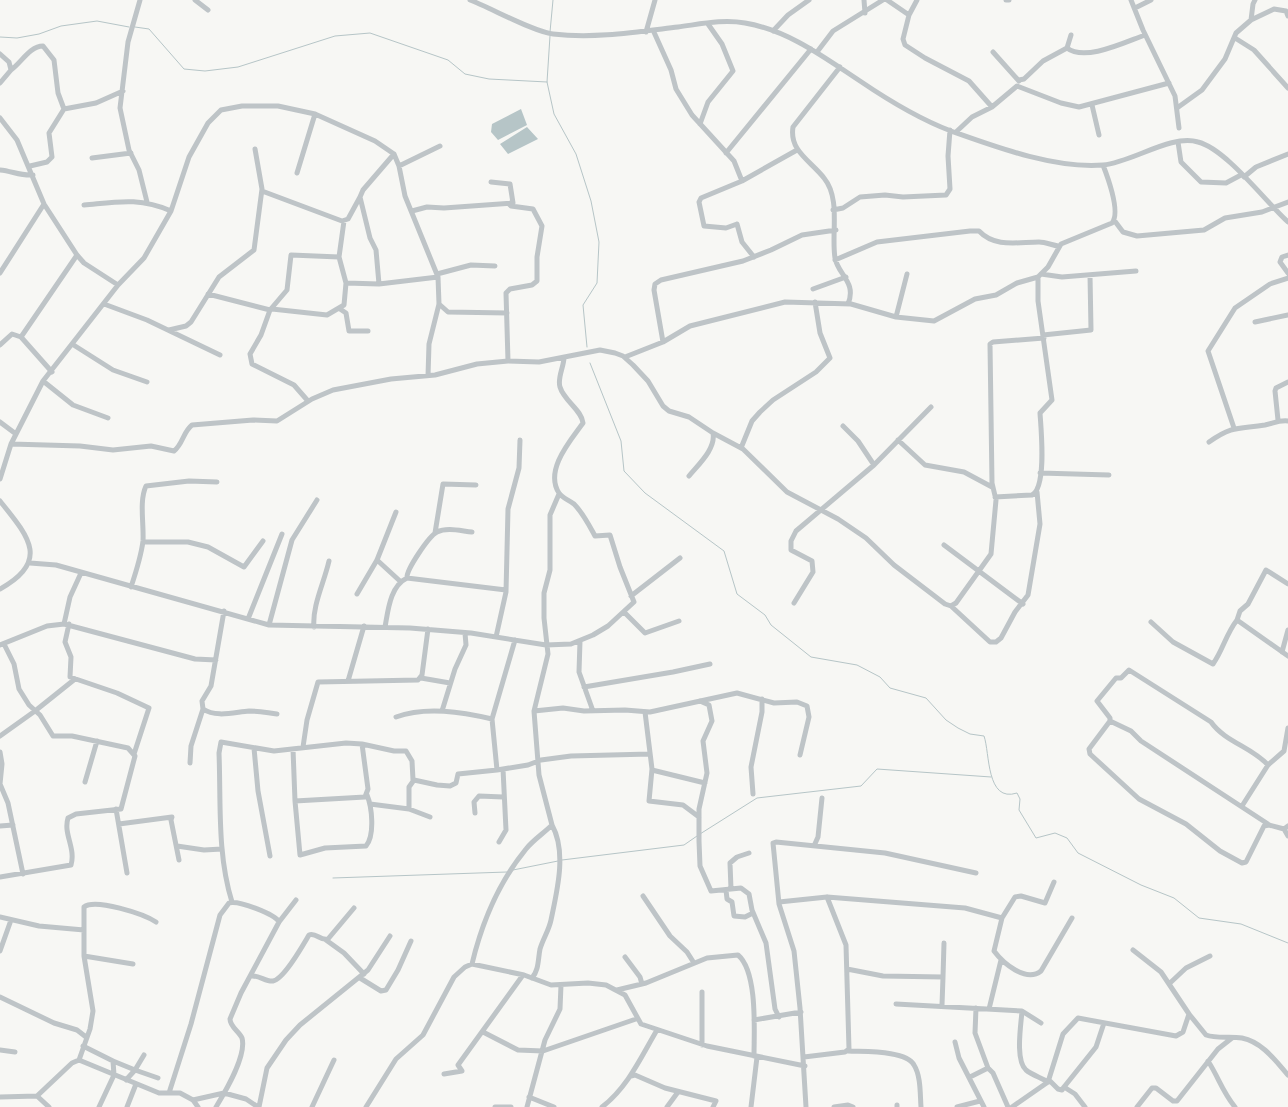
<svg xmlns="http://www.w3.org/2000/svg" width="1288" height="1107" font-family="'PT Sans',sans-serif">
  <rect width="100%" height="100%" fill="#f7f7f4"/>
  <path fill="#b6c5c7" d="M 521,109 L 527,125 L 498,140 L 491,132 L 492,124 Z
    M 527,127 L 538,139 L 508,154 L 500,144 Z"/>
  <g fill="none" stroke-linecap="round" stroke-linejoin="round">
    <path stroke="#b6c5c7" stroke-width="1" d="M 135,27 L 149,29 L 184,69 L 205,71 L 238,67 L 335,36 L 370,33 L 448,60 L 465,74 L 489,79 L 547,82
      M 550,32 L 553,0
      M 550,36 L 547,82 L 554,114 L 576,154 L 591,201 L 599,242 L 597,283 L 583,305 L 587,347
      M 0,37 L 17,38 L 39,34 L 61,26 L 97,21 L 129,27
      M 590,363 L 621,441 L 624,471 L 645,493 L 724,551 L 737,594 L 765,615 L 771,625 L 811,657 L 857,665 L 880,677 L 890,688 L 926,698 L 946,720 L 958,728 L 970,734 L 984,736 C 990,753 986,803 1017,793 L 1020,799 L 1019,810 L 1036,838 L 1055,833 L 1067,838 L 1078,853 L 1141,885 L 1174,898 L 1199,918 L 1241,924 L 1288,943
      M 700,834 L 757,798 L 861,786 L 877,769 L 991,777
      M 562,860 L 684,845 L 697,836
      M 513,870 L 558,861
      M 333,878 L 507,872"/>
    <path stroke="#bec4c7" stroke-width="5" d="M 140,0 L 128,42 L 120,108 L 129,150 L 139,170 L 147,202
      M 195,0 L 208,10
      M 470,0 C 491,8 534,32 553,34 C 594,39 637,32 678,27 C 701,24 723,19 745,23 C 788,30 825,58 860,81 C 888,100 919,119 951,131 C 996,147 1055,169 1103,165 C 1133,162 1171,134 1198,142 C 1226,149 1265,201 1288,222
      M 864,0 L 865,13
      M 887,0 L 909,15 L 917,0
      M 1006,0 L 1009,0
      M 1131,0 L 1143,30 L 1175,96 L 1179,128
      M 1135,8 L 1151,0
      M 909,15 L 903,39 L 905,45 L 925,58 L 969,81 L 992,107
      M 1251,20 L 1274,9 L 1286,11 L 1288,16
      M 653,30 L 671,70 L 676,89 L 692,115 L 734,161 L 742,181
      M 773,31 L 788,15 L 809,0
      M 646,32 L 655,0
      M 1235,38 L 1254,50 L 1288,88
      M 1067,48 C 1085,62 1125,42 1145,35
      M 817,52 L 833,31 L 883,0
      M 993,52 L 1019,81
      M 0,54 L 9,62 L 11,70 L 0,83
      M 840,67 L 793,127 C 789,151 811,161 824,178 C 841,199 831,233 835,258 C 838,275 857,282 848,304
      M 11,70 C 21,63 30,46 43,46 L 54,60 L 58,93 L 64,109
      M 1019,80 L 1024,79 L 1043,61 L 1067,48 L 1071,35
      M 1092,105 L 1099,135
      M 1177,108 L 1202,90 L 1225,59 L 1236,33 L 1251,20 L 1253,4 L 1255,0
      M 0,118 L 17,140 L 44,204 L 77,255 L 84,263 L 118,285
      M 700,124 L 708,102 L 733,71 L 722,44 L 708,24
      M 956,132 L 972,117 L 992,107 L 1017,86 L 1061,103 L 1079,107 L 1169,83
      M 1178,142 L 1181,162 L 1201,182 L 1226,183 L 1241,175
      M 726,153 L 811,49
      M 92,158 L 131,153
      M 30,166 L 47,162 L 52,157 L 49,133 L 64,109 L 96,103 L 123,91
      M 399,166 L 440,146
      M 0,170 C 12,171 20,176 33,175
      M 297,173 L 315,114
      M 1244,177 L 1256,167 L 1288,154
      M 262,191 L 342,221 L 348,219 L 360,197
      M 84,205 C 117,202 139,197 171,211
      M 833,210 L 843,208 L 860,197 L 885,195 L 903,197 L 946,195 L 950,189 L 948,156 L 950,130
      M 412,211 L 427,207 L 444,208 L 513,203 L 510,184 L 491,182
      M 1114,220 L 1123,232 L 1137,236 L 1204,230 L 1225,218 L 1262,212 L 1288,202
      M 344,221 L 339,257 L 346,283
      M 1288,255 L 1282,257 L 1280,262 L 1288,273
      M 754,257 L 742,242 L 737,224 L 726,228 L 704,226 L 699,202 L 701,198 L 742,181 L 797,150
      M 835,260 L 877,242 L 970,231 L 979,231 C 995,248 1018,242 1039,242 C 1045,242 1052,245 1058,246
      M 0,273 L 44,204
      M 437,274 L 471,265 L 495,266
      M 1041,274 L 1062,277 L 1136,271
      M 379,284 L 376,250 L 370,238 L 360,197 L 363,190 L 394,154
      M 813,289 L 846,277
      M 208,294 L 270,310
      M 104,304 L 147,320 L 220,355
      M 439,304 L 448,312 L 507,313
      M 272,309 L 327,315 L 344,305 L 346,283 L 379,284 L 438,277
      M 340,309 L 346,313 L 349,331 L 368,331
      M 896,317 L 907,274
      M 1255,322 L 1288,315
      M 169,330 L 186,326 L 191,322 L 219,277 L 254,250 L 262,189 L 255,149
      M 1043,335 L 1091,330 L 1090,275
      M 663,342 L 654,290 L 655,284 L 661,280 L 743,261 L 771,250 L 802,235 L 836,230
      M 72,344 L 113,370 L 147,382
      M 0,345 L 12,334 L 21,337
      M 625,357 L 663,342 L 690,326 L 785,302 L 851,304 L 896,317 L 934,321 L 975,299 L 996,295 L 1017,283 L 1038,277 L 1048,267 L 1061,244 L 1112,223 C 1121,212 1108,178 1103,165
      M 508,361 L 506,293 L 510,289 L 532,285 L 537,281 L 537,257 L 542,226 L 533,209 L 511,206 L 509,204
      M 52,372 L 21,337 L 77,255
      M 43,381 L 73,405 L 108,418
      M 308,401 L 294,385 L 252,364 L 250,354 L 261,335 L 270,310 L 287,290 L 291,255 L 339,257
      M 1278,420 L 1275,391 L 1276,388 L 1288,382
      M 0,422 L 16,434
      M 843,426 L 858,441 L 874,465
      M 1234,428 L 1208,351 L 1235,308 L 1270,284 L 1288,278
      M 898,440 L 925,465 L 964,472 L 992,487
      M 1209,442 C 1233,425 1239,429 1265,425 C 1274,423 1279,420 1288,421
      M 11,444 L 80,446 L 113,450 L 151,446 L 174,451 C 183,444 183,432 192,425 L 253,420 L 277,421 L 312,399 L 333,390 L 391,379 L 435,375 L 477,364 L 508,361 L 539,362 L 600,350 L 615,353 L 623,356 L 633,365 L 648,381 L 663,406 L 669,411 L 689,417 L 713,433 L 743,449 L 787,492 L 838,519 L 866,538 L 894,565 L 945,604 L 951,606 L 956,603 L 991,554 L 996,500 L 992,483 L 990,344 L 993,342 L 1044,338
      M 741,448 L 752,421 L 760,412 L 773,400 L 816,372 L 830,358 L 820,333 L 815,302
      M 1040,473 L 1109,475
      M 689,476 C 698,465 716,449 713,433
      M 0,479 L 11,444 L 43,381 L 118,285 L 144,258 L 171,211 L 189,157 L 208,123 L 221,110 L 242,106 L 278,106 L 315,114 L 375,141 L 394,154 L 399,166 L 405,196 L 438,277 L 439,304 L 429,344 L 428,376
      M 995,497 L 1032,495 C 1047,487 1041,429 1040,413 L 1052,400 L 1038,301 L 1038,277
      M 0,501 C 28,536 51,561 0,589
      M 435,533 L 443,484 L 476,485
      M 143,542 L 188,542 L 208,547 L 244,567 L 263,541
      M 944,545 L 1023,604
      M 377,560 L 401,582
      M 30,563 L 56,565 L 269,625 L 410,628 L 471,633 L 546,645 L 571,644 L 593,635 L 608,626 L 634,602 L 620,567 L 610,535 L 595,536 C 589,525 583,513 574,504 C 569,500 562,498 559,493 C 544,470 571,440 583,423 C 582,410 564,401 560,387 C 557,378 564,367 564,357
      M 407,578 L 506,590
      M 131,587 C 136,572 141,557 143,541 C 144,524 139,501 146,486 L 189,481 L 217,482
      M 357,594 L 377,560 L 396,512
      M 631,596 L 680,558
      M 794,603 L 813,572 L 812,561 L 791,550 L 791,541 L 796,531 L 874,465 L 931,407
      M 951,606 L 990,642 L 996,642 L 1001,638 L 1015,612 L 1028,595 L 1040,524 L 1037,492
      M 624,612 L 645,633 L 679,621
      M 248,619 L 282,534
      M 1237,620 L 1240,611 L 1248,604 L 1266,570 L 1288,584
      M 1151,622 L 1173,642 L 1213,664 C 1223,650 1226,634 1237,620 L 1288,656
      M 64,624 L 70,597 L 81,573
      M 69,624 L 65,642 L 71,657 L 70,677 L 117,693 L 149,708 L 134,754
      M 269,625 L 292,540 L 317,500
      M 314,627 C 312,606 324,583 329,561
      M 385,627 C 388,611 390,586 407,578 C 406,570 429,536 437,532 C 447,527 461,531 472,532
      M 496,637 L 506,592 L 508,509 L 519,468 L 520,440
      M 580,641 L 579,672 L 593,711
      M 0,645 L 47,626 L 64,624 L 195,659 L 216,660
      M 1282,652 L 1288,630
      M 421,678 L 450,683
      M 348,681 L 364,626
      M 584,687 L 673,672 L 710,664
      M 700,701 L 709,705 L 712,721 L 703,741 L 707,773 L 699,809 L 699,841 L 700,866 L 711,891 L 741,888 L 749,894 L 752,910 L 766,943 L 775,1009 L 779,1017
      M 203,709 C 216,718 235,712 249,711 C 259,711 268,713 277,714
      M 442,711 L 455,669 L 466,645 L 465,633
      M 534,711 L 563,708 L 584,711 L 625,710 L 650,712 L 737,693 L 774,703 L 797,702 L 807,706 L 809,717 L 800,755
      M 645,712 L 652,769 L 649,801 L 683,805 L 699,817
      M 396,717 C 426,706 462,712 492,719
      M 1110,721 L 1131,731 L 1141,741 L 1268,824
      M 0,736 L 35,711 L 75,679
      M 303,747 L 307,720 L 318,682 L 418,680 L 422,675 L 428,629
      M 254,748 L 258,791 L 270,856
      M 293,749 L 295,801 L 300,855 L 325,848 L 366,846 C 375,835 372,807 367,795
      M 0,752 L 2,764 L 0,784 L 8,803 L 23,874
      M 190,763 L 191,746 L 203,709 L 202,701 L 211,686 L 224,611
      M 1268,765 C 1252,747 1225,742 1211,722 L 1129,670 L 1121,678 L 1116,678 L 1097,701 L 1110,718 L 1110,721 L 1089,749 L 1090,754 L 1139,799 L 1186,824 L 1220,851 L 1242,863 L 1246,862 L 1264,826 L 1269,825 L 1284,829 L 1288,826
      M 497,770 L 492,719 L 515,640
      M 652,770 L 705,783
      M 85,782 L 97,741
      M 753,794 L 751,767 L 762,712 L 762,699
      M 295,801 L 365,797 L 368,789 L 362,744
      M 370,804 L 409,809 L 430,817
      M 1242,806 L 1268,765 L 1284,751 L 1288,728
      M 116,809 L 127,873
      M 409,809 L 409,787 L 414,780 L 437,785 L 450,786 L 456,783 L 458,774 L 497,770 L 528,765 L 541,760 L 571,756 L 650,754
      M 475,813 L 474,802 L 479,796 L 503,797
      M 119,824 L 172,817 L 171,820 L 179,860
      M 0,826 L 13,825
      M 1284,829 L 1288,836
      M 499,842 L 506,830 L 503,769
      M 177,846 L 204,850 L 222,849
      M 814,846 L 818,837 L 822,798
      M 0,877 L 71,865 C 76,848 63,834 68,818 L 76,814 L 121,809 L 135,756 L 128,748 L 72,736 L 53,736 L 40,715 L 29,705 L 19,689 L 14,664 L 4,644
      M 1054,882 L 1045,903 L 1021,896 L 1015,897 L 1002,918 L 994,951 C 1003,963 1026,983 1041,971 L 1072,918
      M 731,889 L 730,863 L 737,857 L 749,853
      M 726,890 L 727,899 L 732,902 L 734,916 L 745,917 L 753,913
      M 643,896 L 670,936 L 687,952 L 694,963
      M 232,902 C 217,854 221,802 219,753 L 221,742 L 274,751 L 346,743 L 362,744 L 394,751 L 406,751 L 412,761 L 413,780
      M 779,902 L 827,897 L 965,908 L 1002,918
      M 0,917 L 39,926 L 84,930
      M 279,922 L 296,900
      M 326,940 L 344,953 L 364,974
      M 1133,950 L 1161,972 L 1189,1014
      M 0,951 L 11,920
      M 84,956 L 133,964
      M 625,957 L 640,977 L 642,984
      M 472,964 L 524,975 L 551,985 L 588,983 L 606,985 L 625,995 L 641,1024 L 707,1046 L 805,1066
      M 847,969 L 883,976 L 943,977 L 942,1005
      M 251,976 C 259,975 266,982 273,981 C 284,979 303,945 309,935 C 316,932 320,941 328,939 L 354,908
      M 943,977 L 944,943
      M 360,978 L 381,991 L 386,990 L 398,970 L 411,941
      M 532,978 C 539,970 538,959 540,949 C 543,939 549,930 551,920 C 557,891 567,852 552,825
      M 1170,983 L 1186,968 L 1210,956
      M 617,990 L 646,983 L 707,958 L 738,955 C 758,972 754,1032 754,1056
      M 702,992 L 702,1045
      M 0,997 L 54,1023 L 77,1030 L 86,1037
      M 896,1004 L 1022,1011 L 1041,1023
      M 989,1009 L 1001,960
      M 1022,1011 C 1021,1025 1015,1060 1026,1070 C 1032,1075 1042,1078 1048,1082
      M 754,1020 L 801,1012
      M 483,1032 L 518,1050 L 543,1051 L 636,1019
      M 955,1042 L 959,1058 L 984,1107
      M 83,1046 L 113,1061 L 114,1075 L 99,1107
      M 0,1050 L 15,1052
      M 848,1051 C 864,1052 906,1050 914,1065 C 921,1076 920,1094 921,1107
      M 144,1055 L 135,1070 L 158,1078
      M 804,1057 L 845,1052 L 849,1049 L 846,945 L 827,897
      M 79,1060 L 90,1029 L 93,1011 L 84,956 L 84,907 C 95,898 144,914 156,922
      M 113,1061 L 135,1070 L 126,1080
      M 1208,1061 C 1219,1078 1222,1091 1235,1107
      M 988,1068 L 993,1073 L 1008,1107
      M 444,1074 L 462,1071 L 458,1065 L 523,975
      M 631,1076 L 635,1075 L 665,1088 L 716,1101 L 713,1107
      M 970,1077 L 988,1068 L 975,1033 L 976,1008
      M 1049,1080 L 1058,1089 L 1062,1090 L 1064,1087 L 1096,1047 L 1104,1023
      M 1064,1087 L 1075,1094 L 1085,1107
      M 169,1093 L 191,1024 L 220,915 L 229,903 C 238,900 275,914 279,922 L 241,993 L 230,1019 C 230,1027 239,1031 242,1038 C 247,1056 225,1092 216,1107
      M 37,1096 L 49,1107
      M 0,1097 L 37,1096 L 72,1063 L 79,1060 L 159,1093 L 180,1093 L 193,1100 L 224,1093 L 246,1099 L 258,1107
      M 529,1097 L 554,1107
      M 193,1100 L 198,1107
      M 127,1107 L 136,1084
      M 259,1107 L 267,1068 L 286,1040 L 300,1025 L 368,970 L 390,936
      M 312,1107 L 334,1060
      M 366,1107 L 396,1059 L 423,1035 L 454,977 L 465,967 L 472,964 C 482,922 499,882 526,849 C 533,840 544,833 552,825 L 539,775 L 534,711 L 548,654 L 544,618 L 544,593 L 550,570 L 550,515 L 559,494
      M 495,1107 L 511,1107
      M 527,1107 L 545,1040 L 560,1009 L 561,985
      M 602,1107 C 628,1087 641,1057 657,1030
      M 667,1107 L 678,1092
      M 751,1107 L 757,1057
      M 806,1107 L 800,1008 L 794,951 L 779,904 L 773,843 L 776,842 L 885,853 L 976,873
      M 834,1107 L 848,1105 L 853,1107
      M 897,1107 L 897,1105
      M 957,1107 L 980,1101
      M 1012,1107 L 1048,1082 L 1063,1034 L 1078,1018 L 1176,1036 L 1183,1032 L 1189,1014 L 1206,1035 C 1217,1039 1230,1036 1242,1038 C 1262,1042 1275,1060 1288,1075
      M 1137,1107 L 1152,1088 L 1156,1088 L 1173,1101 L 1177,1101 L 1218,1049 L 1232,1038"/>
  </g>
</svg>
